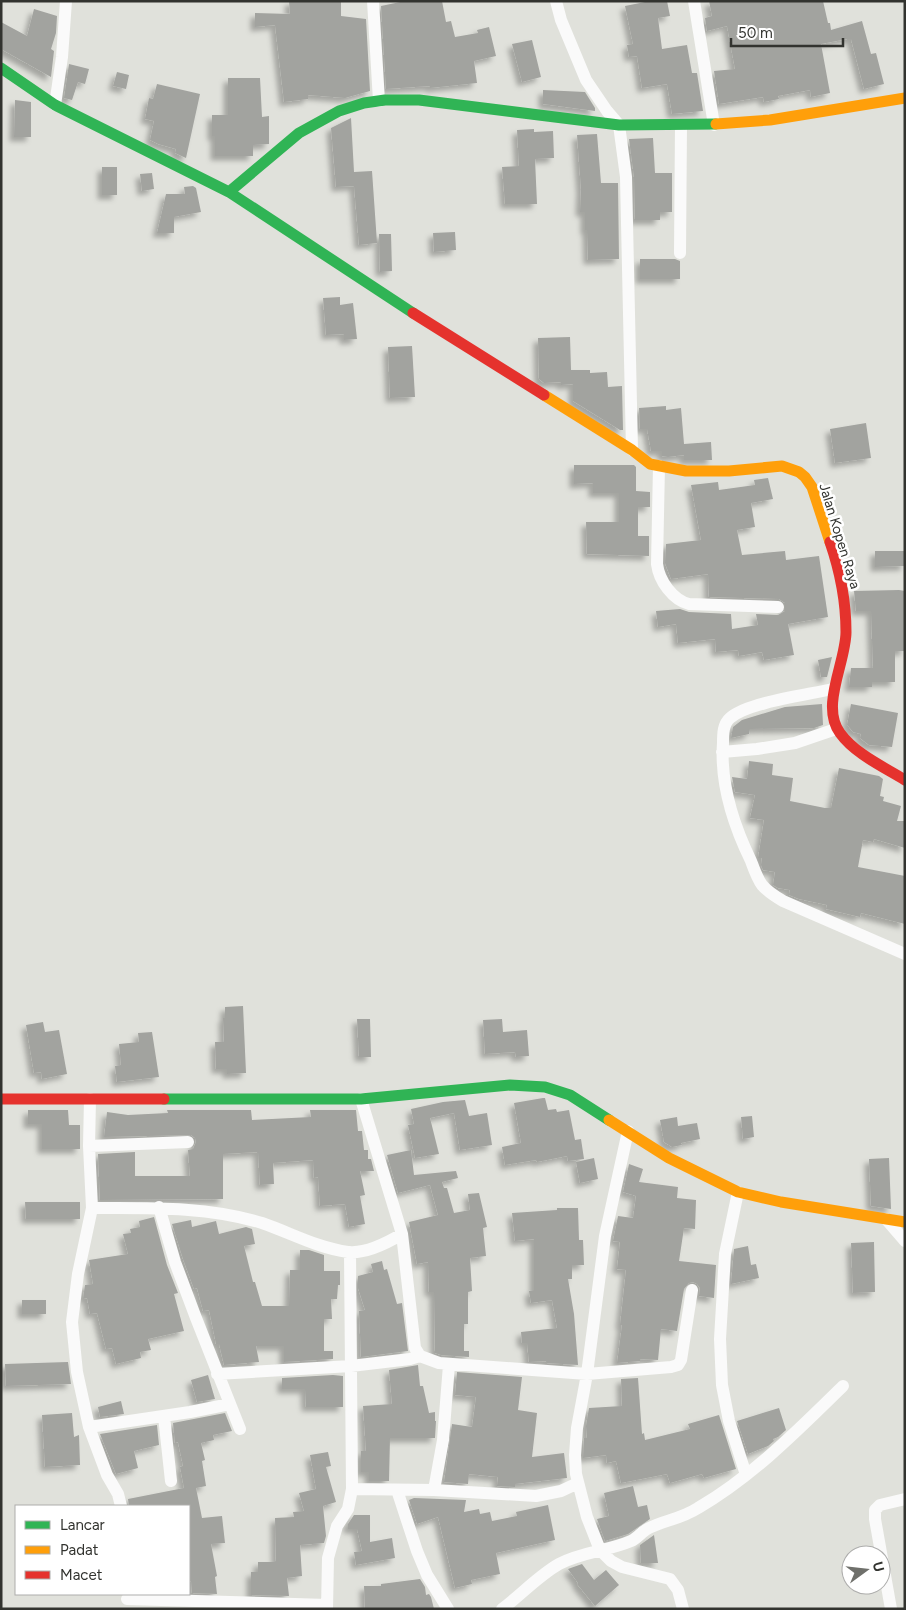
<svg xmlns="http://www.w3.org/2000/svg" width="906" height="1610" font-family="Figtree,sans-serif">
  <defs>
    <filter id="shadow"><feDropShadow dx="-4.5" dy="4.5" stdDeviation="2.5" flood-color="#0004"/></filter>
  </defs>
  <rect width="100%" height="100%" fill="#e0e1db"/>
  <path fill="#a2a39f" filter="url(#shadow)" d="M 289,1 L 341,1 L 341,16 L 366,19 L 370,91 L 345,98 L 308,95 L 308,99 L 284,102 L 275,25 L 255,27 L 255,13 L 290,14 Z
    M 405,1 L 442,1 L 446,22 L 451,21 L 455,37 L 478,33 L 477,30 L 489,27 L 496,56 L 474,61 L 477,83 L 430,88 L 430,86 L 386,89 L 381,6 Z
    M 650,1 L 667,1 L 670,16 L 658,18 L 662,49 L 687,45 L 692,73 L 697,73 L 703,111 L 672,114 L 667,84 L 642,88 L 637,56 L 629,57 L 627,45 L 633,44 L 625,6 Z
    M 709,1 L 823,1 L 828,23 L 830,23 L 831,30 L 862,21 L 871,54 L 876,53 L 884,84 L 864,89 L 851,39 L 847,39 L 821,44 L 830,93 L 811,97 L 810,90 L 778,96 L 779,99 L 764,102 L 763,97 L 719,104 L 714,71 L 735,69 L 727,26 L 707,31 L 705,18 L 712,16 Z
    M 34,9 L 57,16 L 56,33 L 51,49 L 54,51 L 51,77 L 1,49 L 1,22 L 27,36 Z
    M 532,40 L 541,77 L 522,82 L 512,44 Z
    M 69,64 L 89,69 L 85,84 L 78,82 L 72,100 L 64,98 Z
    M 117,72 L 129,75 L 126,89 L 113,86 Z
    M 228,78 L 260,78 L 262,117 L 269,116 L 269,144 L 253,145 L 253,156 L 215,156 L 215,136 L 212,136 L 212,115 L 228,115 Z
    M 157,84 L 200,94 L 186,158 L 175,153 L 176,149 L 158,144 L 150,140 L 154,121 L 145,119 L 149,98 L 153,99 Z
    M 543,90 L 585,92 L 595,108 L 595,111 L 543,104 Z
    M 15,100 L 31,102 L 31,137 L 14,137 Z
    M 351,118 L 354,172 L 372,171 L 377,243 L 359,245 L 354,186 L 336,187 L 331,128 Z
    M 534,129 L 534,132 L 553,131 L 554,158 L 535,159 L 537,204 L 505,204 L 502,167 L 519,166 L 517,130 Z
    M 597,134 L 601,183 L 618,183 L 619,259 L 588,260 L 587,230 L 585,230 L 585,212 L 580,212 L 581,189 L 577,135 Z
    M 653,138 L 655,173 L 672,173 L 672,212 L 660,212 L 660,220 L 635,220 L 634,177 L 629,139 Z
    M 102,167 L 117,167 L 117,195 L 102,195 Z
    M 152,173 L 154,189 L 142,191 L 140,174 Z
    M 193,186 L 196,188 L 201,212 L 174,217 L 174,233 L 157,233 L 166,194 L 185,194 L 184,187 Z
    M 455,232 L 456,250 L 434,252 L 433,233 Z
    M 379,234 L 391,234 L 392,271 L 380,272 Z
    M 640,259 L 675,259 L 680,261 L 680,279 L 640,279 Z
    M 340,297 L 340,305 L 353,303 L 357,339 L 344,340 L 344,334 L 326,335 L 323,298 Z
    M 570,337 L 571,370 L 590,370 L 590,373 L 607,372 L 608,387 L 622,386 L 623,430 L 620,430 L 573,401 L 573,384 L 561,385 L 561,382 L 544,383 L 539,379 L 538,338 Z
    M 412,346 L 415,397 L 390,398 L 388,347 Z
    M 666,406 L 666,410 L 681,408 L 684,444 L 711,442 L 712,460 L 684,460 L 684,455 L 668,457 L 662,456 L 662,451 L 651,451 L 647,429 L 640,429 L 639,408 Z
    M 866,423 L 871,458 L 835,463 L 830,429 Z
    M 574,465 L 634,465 L 636,467 L 636,491 L 650,492 L 650,507 L 638,507 L 638,536 L 649,536 L 649,556 L 587,554 L 586,522 L 619,522 L 619,493 L 593,493 L 593,483 L 574,484 Z
    M 768,478 L 773,499 L 751,503 L 755,527 L 737,530 L 742,555 L 785,551 L 786,560 L 819,556 L 828,617 L 788,624 L 794,655 L 764,660 L 762,652 L 739,656 L 738,650 L 716,652 L 715,639 L 678,643 L 676,624 L 658,627 L 656,611 L 680,609 L 689,612 L 731,614 L 732,629 L 758,625 L 756,614 L 778,615 L 785,611 L 785,603 L 779,599 L 709,597 L 708,574 L 671,579 L 665,563 L 666,544 L 701,540 L 691,485 L 718,482 L 719,490 L 755,485 L 754,480 Z
    M 875,551 L 905,551 L 905,566 L 875,567 Z
    M 899,590 L 905,591 L 905,651 L 895,651 L 895,682 L 872,682 L 872,687 L 849,687 L 851,668 L 873,668 L 871,611 L 856,611 L 854,591 Z
    M 832,657 L 827,677 L 821,677 L 818,660 Z
    M 822,704 L 823,725 L 814,728 L 750,729 L 749,734 L 731,738 L 733,727 L 742,720 L 785,707 Z
    M 851,704 L 898,713 L 892,747 L 869,745 L 860,738 L 861,734 L 853,732 L 849,727 L 847,725 Z
    M 749,761 L 773,764 L 772,775 L 793,778 L 790,801 L 825,808 L 831,808 L 839,768 L 879,776 L 883,779 L 880,796 L 884,797 L 883,801 L 901,806 L 897,821 L 905,821 L 905,848 L 874,839 L 873,842 L 863,840 L 858,867 L 905,876 L 905,924 L 861,913 L 860,917 L 826,909 L 827,905 L 799,899 L 789,895 L 790,890 L 778,888 L 773,885 L 775,872 L 763,870 L 761,865 L 762,858 L 758,858 L 764,820 L 750,818 L 755,795 L 735,792 L 732,777 L 747,779 Z
    M 243,1006 L 246,1073 L 227,1074 L 227,1069 L 216,1069 L 215,1042 L 224,1042 L 223,1018 L 225,1018 L 225,1007 Z
    M 357,1019 L 370,1019 L 371,1057 L 359,1057 Z
    M 502,1019 L 503,1032 L 527,1030 L 529,1056 L 516,1057 L 515,1052 L 485,1054 L 483,1020 Z
    M 43,1022 L 45,1032 L 59,1030 L 67,1074 L 42,1079 L 41,1072 L 34,1073 L 26,1025 Z
    M 152,1032 L 159,1077 L 117,1082 L 115,1066 L 121,1065 L 119,1044 L 139,1042 L 138,1033 Z
    M 543,1098 L 545,1098 L 548,1110 L 556,1109 L 557,1112 L 569,1110 L 575,1140 L 581,1139 L 584,1159 L 568,1161 L 567,1156 L 537,1162 L 536,1160 L 505,1165 L 502,1147 L 521,1143 L 514,1103 Z
    M 465,1100 L 469,1116 L 487,1113 L 492,1145 L 460,1150 L 454,1113 L 430,1118 L 439,1154 L 415,1158 L 408,1125 L 414,1124 L 411,1109 L 443,1102 Z
    M 28,1110 L 68,1110 L 69,1125 L 80,1125 L 80,1149 L 42,1149 L 42,1124 L 28,1124 Z
    M 167,1110 L 251,1110 L 252,1120 L 311,1117 L 310,1110 L 356,1110 L 358,1131 L 362,1131 L 364,1150 L 368,1150 L 368,1159 L 371,1159 L 374,1171 L 360,1171 L 365,1195 L 360,1196 L 365,1224 L 349,1227 L 345,1204 L 320,1206 L 318,1177 L 314,1178 L 313,1160 L 273,1163 L 274,1184 L 260,1185 L 258,1152 L 223,1154 L 223,1199 L 100,1200 L 98,1154 L 135,1152 L 135,1176 L 190,1176 L 188,1150 L 193,1149 L 196,1142 L 195,1138 L 191,1135 L 104,1137 L 107,1112 L 128,1115 L 168,1113 Z
    M 752,1116 L 754,1137 L 743,1139 L 741,1117 Z
    M 677,1117 L 678,1126 L 697,1123 L 700,1139 L 681,1143 L 682,1145 L 672,1147 L 664,1142 L 660,1120 Z
    M 411,1150 L 414,1175 L 456,1171 L 458,1178 L 442,1182 L 444,1188 L 447,1188 L 454,1213 L 470,1210 L 468,1194 L 479,1193 L 487,1227 L 483,1228 L 486,1256 L 470,1258 L 472,1291 L 468,1292 L 468,1324 L 464,1324 L 464,1351 L 469,1351 L 469,1357 L 441,1355 L 435,1353 L 434,1292 L 429,1292 L 428,1262 L 417,1264 L 409,1222 L 438,1215 L 430,1185 L 398,1193 L 387,1155 Z
    M 594,1158 L 598,1179 L 580,1183 L 576,1162 Z
    M 889,1158 L 891,1209 L 871,1206 L 869,1159 Z
    M 629,1164 L 643,1169 L 639,1182 L 678,1187 L 677,1198 L 696,1200 L 695,1229 L 684,1228 L 679,1261 L 716,1265 L 714,1298 L 699,1296 L 700,1288 L 697,1284 L 693,1282 L 689,1283 L 684,1289 L 677,1331 L 661,1329 L 658,1360 L 640,1359 L 640,1361 L 617,1363 L 622,1325 L 620,1325 L 626,1270 L 617,1269 L 620,1242 L 613,1241 L 618,1216 L 633,1218 L 636,1196 L 623,1192 Z
    M 25,1202 L 80,1202 L 80,1219 L 26,1219 Z
    M 557,1208 L 578,1208 L 579,1240 L 583,1240 L 584,1265 L 572,1265 L 572,1279 L 568,1279 L 574,1314 L 578,1365 L 547,1363 L 547,1361 L 529,1362 L 527,1343 L 522,1343 L 521,1332 L 557,1328 L 552,1300 L 531,1303 L 529,1291 L 534,1290 L 534,1239 L 515,1241 L 512,1213 L 557,1210 Z
    M 154,1217 L 167,1265 L 178,1293 L 174,1294 L 184,1331 L 148,1339 L 151,1350 L 140,1352 L 141,1358 L 116,1364 L 112,1348 L 106,1349 L 97,1313 L 90,1314 L 87,1298 L 83,1299 L 85,1285 L 93,1284 L 89,1260 L 128,1254 L 123,1234 L 131,1233 L 130,1229 L 140,1227 L 139,1221 Z
    M 191,1220 L 192,1227 L 216,1221 L 219,1234 L 246,1227 L 252,1229 L 255,1244 L 244,1246 L 253,1282 L 255,1282 L 262,1306 L 289,1306 L 290,1270 L 300,1270 L 300,1250 L 309,1250 L 324,1255 L 324,1271 L 340,1271 L 340,1285 L 338,1285 L 337,1299 L 331,1299 L 332,1319 L 324,1319 L 324,1351 L 333,1351 L 333,1359 L 284,1362 L 284,1346 L 256,1346 L 259,1362 L 224,1365 L 219,1344 L 216,1344 L 209,1310 L 203,1311 L 197,1288 L 194,1289 L 183,1259 L 172,1224 Z
    M 874,1242 L 875,1292 L 853,1293 L 851,1243 Z
    M 748,1246 L 751,1265 L 756,1264 L 759,1278 L 731,1284 L 734,1249 Z
    M 382,1261 L 384,1270 L 387,1269 L 397,1304 L 402,1303 L 408,1351 L 361,1357 L 359,1311 L 365,1310 L 358,1288 L 358,1276 L 373,1272 L 371,1264 Z
    M 22,1300 L 46,1300 L 46,1314 L 22,1314 Z
    M 68,1362 L 71,1384 L 6,1386 L 5,1364 Z
    M 418,1365 L 420,1386 L 423,1386 L 429,1413 L 435,1412 L 435,1421 L 436,1421 L 435,1438 L 390,1438 L 389,1481 L 369,1481 L 369,1472 L 361,1472 L 361,1451 L 366,1451 L 363,1406 L 392,1404 L 389,1370 Z
    M 457,1372 L 522,1377 L 518,1410 L 537,1413 L 532,1457 L 564,1453 L 567,1478 L 515,1484 L 515,1487 L 497,1486 L 498,1477 L 469,1474 L 468,1484 L 444,1482 L 452,1424 L 472,1427 L 476,1397 L 455,1395 Z
    M 208,1375 L 215,1399 L 197,1402 L 191,1380 Z
    M 333,1375 L 343,1376 L 343,1407 L 306,1407 L 305,1389 L 282,1389 L 282,1378 Z
    M 638,1378 L 642,1434 L 644,1433 L 645,1440 L 690,1429 L 688,1424 L 719,1415 L 736,1469 L 704,1478 L 702,1474 L 670,1483 L 667,1474 L 621,1483 L 616,1461 L 607,1463 L 606,1455 L 583,1458 L 584,1438 L 587,1438 L 586,1426 L 589,1408 L 622,1406 L 621,1379 Z
    M 121,1401 L 124,1414 L 100,1417 L 98,1407 Z
    M 779,1408 L 786,1430 L 778,1437 L 773,1439 L 774,1441 L 768,1446 L 748,1454 L 737,1421 Z
    M 72,1413 L 74,1437 L 79,1435 L 80,1465 L 45,1467 L 42,1415 Z
    M 225,1413 L 232,1431 L 213,1435 L 214,1440 L 201,1443 L 205,1460 L 202,1461 L 206,1486 L 196,1488 L 202,1518 L 222,1516 L 225,1543 L 211,1544 L 217,1576 L 215,1577 L 217,1594 L 192,1593 L 191,1581 L 189,1582 L 189,1506 L 129,1506 L 128,1499 L 184,1488 L 180,1467 L 183,1466 L 178,1442 L 175,1443 L 173,1423 Z
    M 157,1425 L 159,1445 L 134,1451 L 138,1468 L 116,1474 L 100,1434 Z
    M 328,1452 L 331,1466 L 326,1467 L 336,1502 L 323,1506 L 326,1536 L 324,1543 L 300,1545 L 302,1576 L 287,1578 L 289,1596 L 251,1595 L 251,1572 L 258,1572 L 258,1562 L 276,1562 L 275,1518 L 294,1517 L 293,1512 L 304,1511 L 299,1493 L 316,1489 L 310,1455 Z
    M 633,1486 L 638,1507 L 647,1505 L 650,1519 L 628,1534 L 605,1541 L 597,1519 L 609,1516 L 604,1493 Z
    M 414,1498 L 466,1500 L 464,1512 L 479,1509 L 480,1514 L 490,1512 L 492,1521 L 517,1516 L 516,1512 L 548,1505 L 555,1540 L 496,1553 L 500,1574 L 471,1580 L 472,1584 L 455,1588 L 438,1517 L 417,1524 L 409,1500 Z
    M 354,1515 L 370,1515 L 370,1542 L 392,1538 L 395,1558 L 356,1565 L 354,1552 L 362,1551 L 357,1529 L 348,1529 L 348,1524 Z
    M 654,1535 L 658,1563 L 641,1563 L 640,1545 Z
    M 582,1564 L 594,1580 L 606,1570 L 619,1585 L 595,1606 L 577,1584 L 578,1583 L 568,1569 Z
    M 420,1579 L 425,1587 L 426,1595 L 429,1594 L 431,1597 L 434,1609 L 365,1609 L 364,1586 L 381,1586 L 381,1584 Z"/>
  <g fill="none" stroke-linecap="round" stroke-linejoin="round">
    <path stroke="#fafafa" stroke-width="12" d="M 373,1 L 379,101
      M 556,1 L 561,20 L 586,80 L 607,111 L 619,125 L 626,177 L 632,450
      M 694,1 L 714,125
      M 55,105 L 62,57 L 66,1
      M 680,253 L 681,125
      M 659,466 L 657,564 C 659,581 673,600 689,604 L 778,607
      M 833,689 C 807,695 749,702 730,718 C 723,724 723,734 723,743 C 720,784 733,824 751,861 C 754,869 757,878 762,885 C 768,892 776,897 783,901 L 905,954
      M 722,752 L 757,749 L 795,743 L 836,729
      M 90,1099 L 89,1146 L 92,1208 L 78,1274 L 72,1322 L 77,1372 L 89,1427 L 107,1475 L 118,1494 L 121,1506
      M 628,1131 L 605,1236 L 587,1374 L 577,1428 L 575,1455 L 576,1474 L 587,1517 L 600,1550 L 611,1561 L 622,1567 L 670,1579 L 678,1590 L 683,1609
      M 89,1146 L 188,1142
      M 738,1192 L 725,1254 L 720,1339 L 722,1385 L 729,1421 L 746,1475
      M 159,1207 L 175,1262 L 196,1318 L 240,1429
      M 92,1208 C 147,1208 208,1206 262,1223 C 291,1233 318,1248 348,1252 C 366,1254 387,1243 402,1234 L 361,1099
      M 886,1219 L 905,1241
      M 402,1234 L 415,1348 L 420,1356 L 439,1363 L 587,1374 L 671,1367 L 678,1365 L 681,1360 L 692,1290
      M 217,1374 L 351,1366 L 410,1359 L 420,1356
      M 164,1416 L 171,1481
      M 89,1427 L 190,1412 L 230,1404
      M 352,1489 L 434,1490 L 443,1440 L 449,1365
      M 397,1490 L 417,1551 L 427,1575 L 448,1609
      M 434,1490 L 536,1496 L 561,1491 L 578,1483
      M 127,1599 L 327,1605
      M 327,1609 L 328,1558 L 337,1526 L 348,1509 L 352,1489 L 350,1252
      M 502,1609 C 521,1595 538,1576 559,1564 C 581,1552 608,1551 631,1541 C 638,1538 642,1531 649,1528 C 665,1520 681,1519 698,1508 C 753,1476 798,1430 843,1386
      M 891,1609 L 875,1519 L 875,1510 L 880,1505 L 905,1499"/>
    <path stroke="#30b455" stroke-width="11" d="M 1,68 L 55,105 L 229,192 L 413,313
      M 229,192 L 299,133 L 339,111 L 364,103 L 385,100 L 419,100 L 619,125 L 716,124
      M 164,1099 L 361,1099 L 510,1085 L 545,1087 L 570,1095 L 609,1120"/>
    <path stroke="#ff9f0a" stroke-width="11" d="M 716,124 L 770,120 L 905,98
      M 544,395 L 632,450 L 650,464 L 686,471 L 729,471 L 782,466 L 799,472 L 805,477 L 812,487 L 830,542
      M 609,1120 L 669,1158 L 738,1192 L 781,1202 L 905,1222"/>
    <path stroke="#e5322d" stroke-width="11" d="M 413,313 L 544,395
      M 830,542 C 840,571 846,601 846,632 C 846,662 820,706 840,733 C 855,754 884,767 905,780
      M 1,1099 L 164,1099"/>
  </g>
  <g text-anchor="middle" stroke-width="5" stroke-linejoin="round" paint-order="stroke">
    <g font-size="14" fill="#32332f" stroke="#fff">
      <text transform="translate(840 536) rotate(73)" y="5">Jalan Kopen Raya</text>
    </g>
  </g>
  <rect width="906" height="1610" fill="none" stroke="#32332f" stroke-width="5"/>
  <rect x="15" y="1505" width="175" height="90" fill="#ffffff" stroke="#adadac"/>
  <rect x="25" y="1521" width="25" height="8" fill="#30b455" stroke="#adadac"/>
  <text x="60" y="1530" font-size="15" fill="#32332f">Lancar</text>
  <rect x="25" y="1546" width="25" height="8" fill="#ff9f0a" stroke="#adadac"/>
  <text x="60" y="1555" font-size="15" fill="#32332f">Padat</text>
  <rect x="25" y="1571" width="25" height="8" fill="#e5322d" stroke="#adadac"/>
  <text x="60" y="1580" font-size="15" fill="#32332f">Macet</text>
  <g transform="translate(866 1570) rotate(75)"><circle r="24" fill="#ffffff" stroke="#adadac"/>
  <path d="M0-4L9 19L0 12L-9 19Z" fill="#6f706b"/>
  <text y="-8" font-size="14" font-weight="bold" text-anchor="middle" fill="#32332f">U</text>
  </g>
  <path d="M731 38v8h112v-8" fill="none" stroke="#32332f" stroke-width="2.5"/>
  <text x="738" y="38" font-size="15" fill="#32332f" stroke="#ffffff" stroke-width="4" paint-order="stroke">50 m</text>
</svg>
